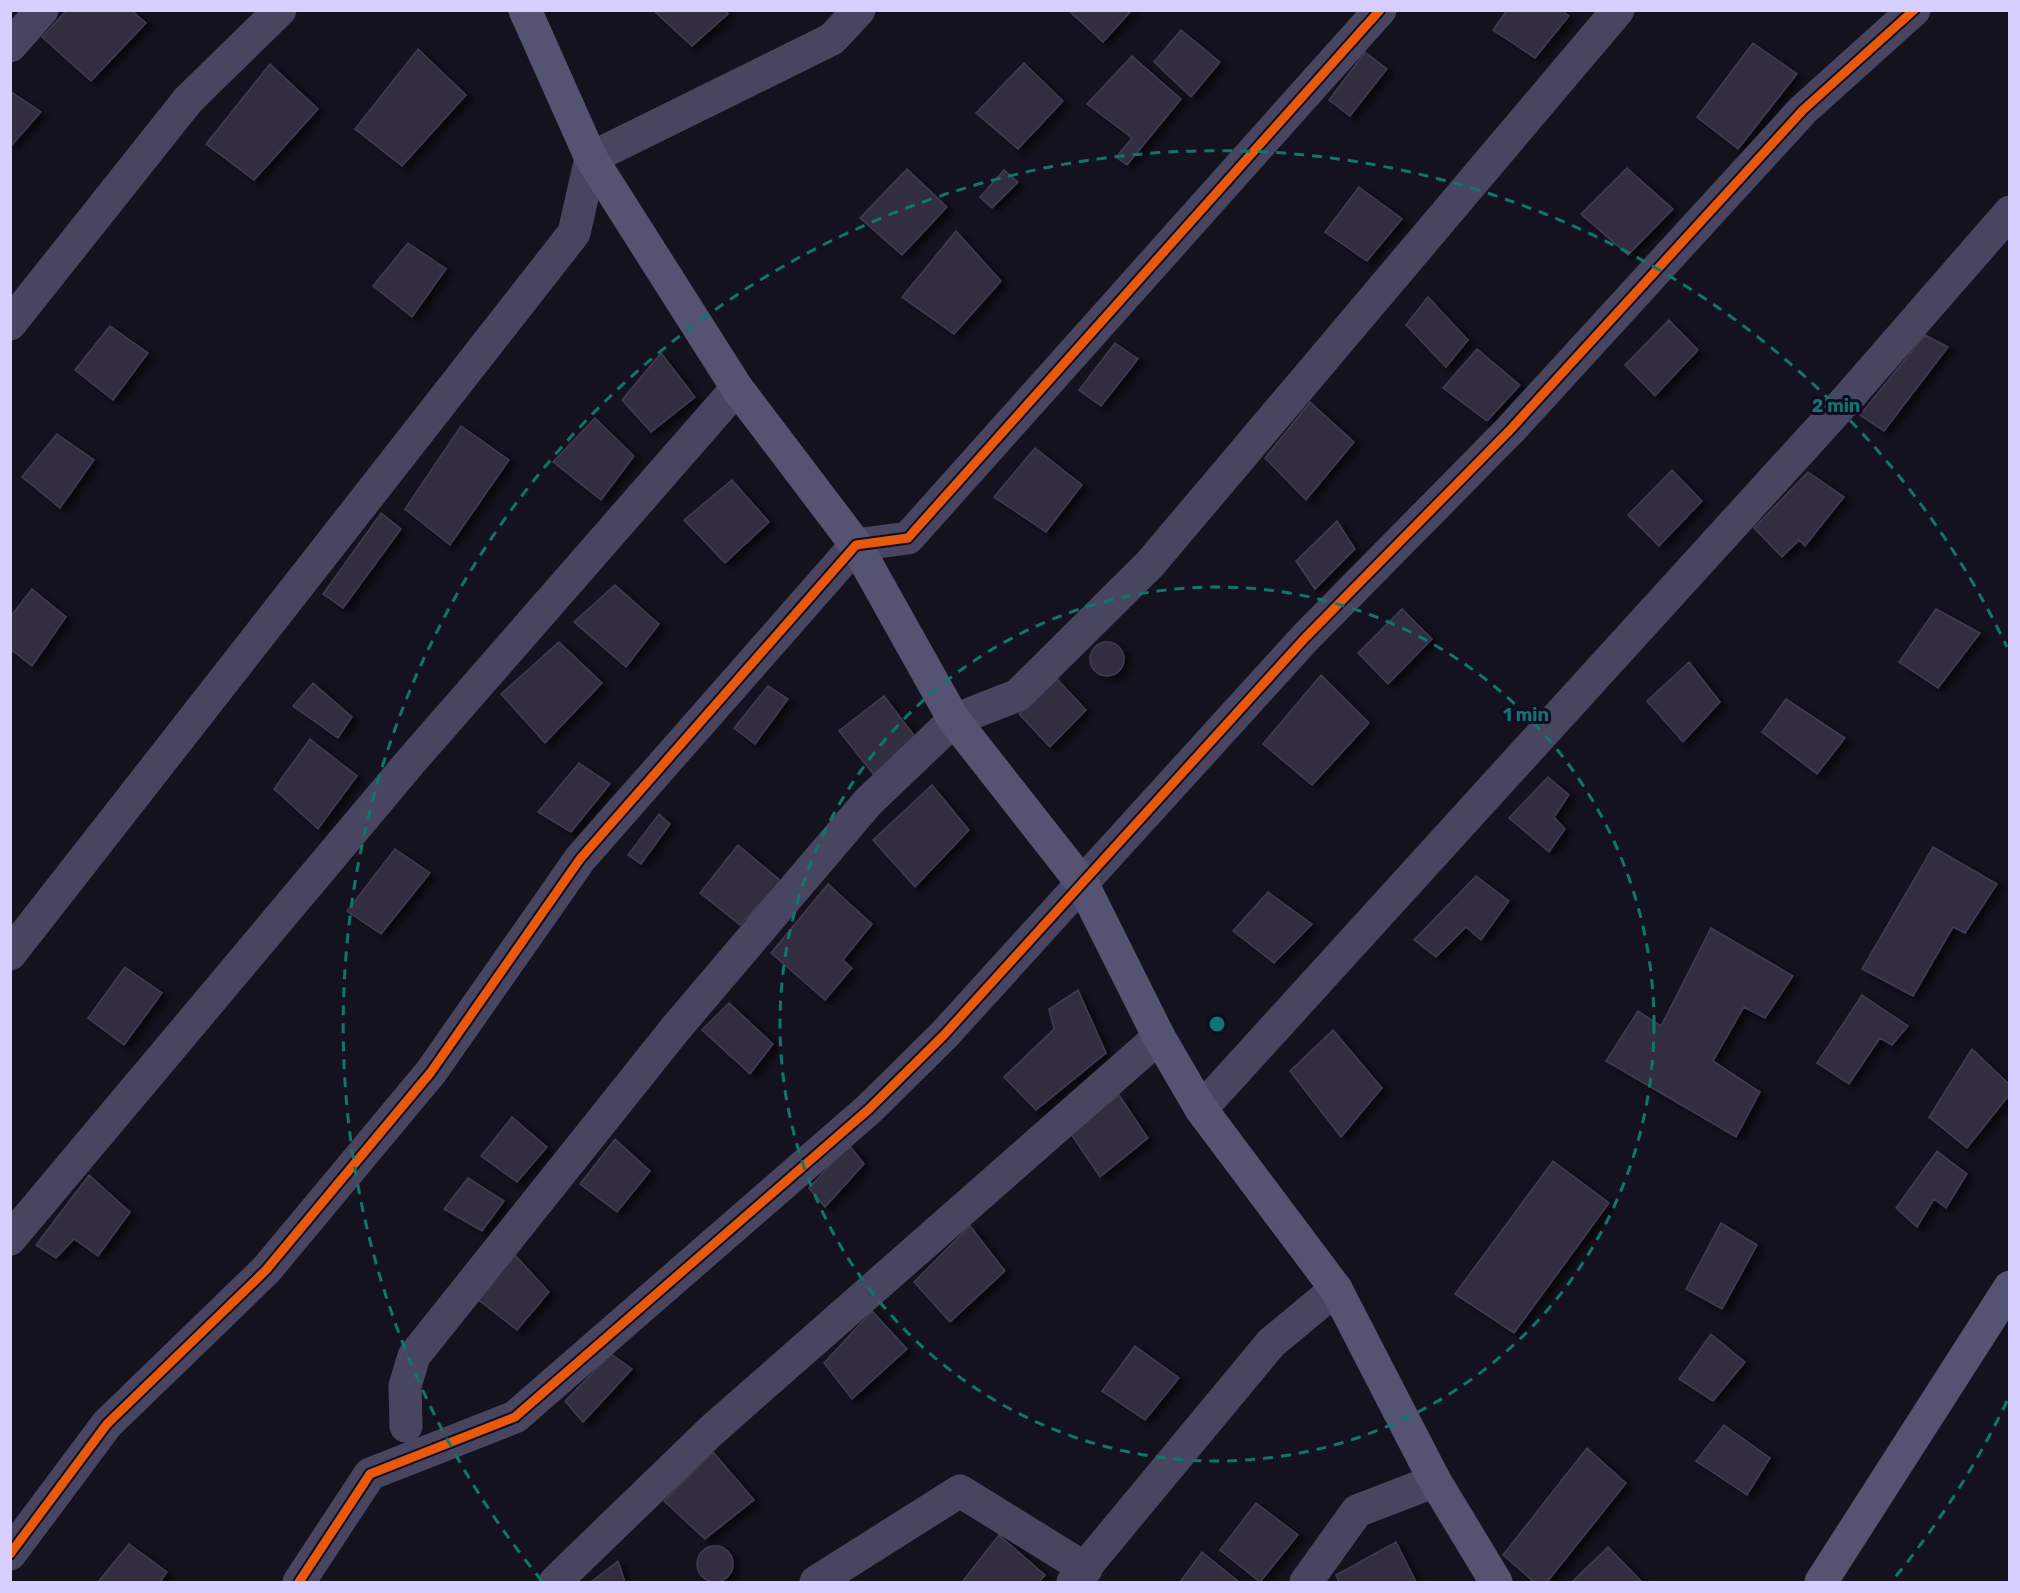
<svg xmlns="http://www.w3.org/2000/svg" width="2020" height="1593" font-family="Rubik,sans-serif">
  <defs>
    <filter id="shadow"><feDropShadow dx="6" dy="4" stdDeviation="3" flood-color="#0009"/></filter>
  </defs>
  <rect width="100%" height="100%" fill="#14121e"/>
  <path fill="#322f40" stroke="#413b53" stroke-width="1.5" filter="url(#shadow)" d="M 67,10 L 131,10 L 146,23 L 91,81 L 42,37 Z
    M 653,10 L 725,10 L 728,14 L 692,46 Z
    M 1068,10 L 1132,10 L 1103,42 Z
    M 1507,10 L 1561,10 L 1569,16 L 1535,58 L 1493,30 Z
    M 1181,30 L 1220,62 L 1191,97 L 1154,62 Z
    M 1753,43 L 1797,74 L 1738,149 L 1697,117 Z
    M 418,49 L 466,95 L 402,166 L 355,129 Z
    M 1365,52 L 1387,69 L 1350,116 L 1329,100 Z
    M 1132,56 L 1181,99 L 1127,165 L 1116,157 L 1132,138 L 1087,104 Z
    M 1024,63 L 1063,101 L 1018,149 L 976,113 Z
    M 270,64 L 318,109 L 254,180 L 206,144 Z
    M 10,91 L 41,112 L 10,147 Z
    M 1627,168 L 1673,209 L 1628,255 L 1581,214 Z
    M 907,169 L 947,207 L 902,255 L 860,218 Z
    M 1004,170 L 1018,182 L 992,208 L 980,197 Z
    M 1359,187 L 1402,219 L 1367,261 L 1325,232 Z
    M 956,231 L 1001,281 L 954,334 L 902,297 Z
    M 408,243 L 446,269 L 412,317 L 373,286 Z
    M 1428,297 L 1468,340 L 1446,367 L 1406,325 Z
    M 1669,320 L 1698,350 L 1655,396 L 1625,365 Z
    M 110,326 L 148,353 L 113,400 L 75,370 Z
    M 1925,335 L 1948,347 L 1884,431 L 1860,415 Z
    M 1115,343 L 1138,359 L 1101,406 L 1079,390 Z
    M 1477,349 L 1520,385 L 1487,421 L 1443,388 Z
    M 661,353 L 695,397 L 651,432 L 622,400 Z
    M 1310,402 L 1354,442 L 1306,500 L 1265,458 Z
    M 595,418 L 634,456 L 601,500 L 553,462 Z
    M 461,426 L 509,460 L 450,545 L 405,509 Z
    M 57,434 L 94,460 L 60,508 L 22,477 Z
    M 1035,448 L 1082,485 L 1046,532 L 994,497 Z
    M 1672,470 L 1702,501 L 1659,546 L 1628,515 Z
    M 1808,472 L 1844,497 L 1805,546 L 1799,540 L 1782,557 L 1754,528 Z
    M 732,480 L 769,522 L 725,563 L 684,520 Z
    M 381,513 L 401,529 L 343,608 L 323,594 Z
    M 1337,521 L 1355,549 L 1315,589 L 1296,561 Z
    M 615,585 L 659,624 L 626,667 L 574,622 Z
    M 32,589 L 66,617 L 32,666 L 10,649 L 10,617 Z
    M 1402,609 L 1432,639 L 1388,684 L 1358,653 Z
    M 1936,609 L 1980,633 L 1938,688 L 1899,662 Z
    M 559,642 L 602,683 L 545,743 L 501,694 Z
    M1090 659a17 17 0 1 1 34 0a17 17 0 1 1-34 0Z
    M 1689,662 L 1720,702 L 1683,742 L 1647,701 Z
    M 1321,675 L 1369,723 L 1312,785 L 1263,744 Z
    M 1057,679 L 1086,710 L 1050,747 L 1019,714 Z
    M 313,683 L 352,717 L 338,738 L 293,706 Z
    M 768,686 L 788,699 L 755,744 L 734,728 Z
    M 884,696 L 916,738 L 874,775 L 839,731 Z
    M 1786,699 L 1845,738 L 1817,774 L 1762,732 Z
    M 310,739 L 357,776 L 318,829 L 274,789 Z
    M 579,763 L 610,784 L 571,832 L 538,812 Z
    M 1548,777 L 1569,795 L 1554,817 L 1565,829 L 1549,852 L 1509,818 Z
    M 932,785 L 969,830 L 915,887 L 873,840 Z
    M 659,814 L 670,824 L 641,864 L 628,855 Z
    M 738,845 L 781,881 L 740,925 L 700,893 Z
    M 1933,847 L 1997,884 L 1965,933 L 1953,927 L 1913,996 L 1862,969 Z
    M 395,849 L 430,873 L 381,934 L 347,911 Z
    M 1476,876 L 1509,901 L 1481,940 L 1466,927 L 1436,957 L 1414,940 Z
    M 828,884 L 872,924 L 843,960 L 852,968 L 825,1000 L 771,953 Z
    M 1268,892 L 1312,924 L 1274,963 L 1233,931 Z
    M 1711,928 L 1793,976 L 1765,1018 L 1744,1007 L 1713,1061 L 1760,1092 L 1736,1137 L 1606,1061 L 1638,1011 L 1661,1026 Z
    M 125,967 L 162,993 L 124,1045 L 88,1018 Z
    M 1078,990 L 1106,1053 L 1036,1110 L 1004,1077 L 1054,1029 L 1049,1009 Z
    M 1862,995 L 1908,1026 L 1892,1045 L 1880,1038 L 1849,1084 L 1817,1063 Z
    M 729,1003 L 773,1044 L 750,1074 L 702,1030 Z
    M 1333,1030 L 1382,1088 L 1341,1137 L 1290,1071 Z
    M 1972,1049 L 2010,1085 L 2010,1094 L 1967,1148 L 1929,1117 Z
    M 1119,1095 L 1148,1138 L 1100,1177 L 1071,1134 Z
    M 512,1117 L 547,1147 L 517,1182 L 481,1156 Z
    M 615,1139 L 650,1171 L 617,1212 L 580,1184 Z
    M 849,1145 L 864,1164 L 825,1207 L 809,1188 Z
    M 1937,1151 L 1967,1174 L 1946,1208 L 1934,1199 L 1917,1227 L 1896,1208 Z
    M 1553,1161 L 1609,1203 L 1514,1333 L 1455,1294 Z
    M 89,1175 L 130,1212 L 98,1256 L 74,1239 L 56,1258 L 36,1245 Z
    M 468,1178 L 504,1201 L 482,1231 L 444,1209 Z
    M 1721,1223 L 1757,1245 L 1722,1309 L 1686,1289 Z
    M 970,1226 L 1005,1271 L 950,1322 L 914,1282 Z
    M 514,1254 L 549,1292 L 517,1330 L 472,1295 Z
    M 872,1311 L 907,1349 L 852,1399 L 824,1363 Z
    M 1711,1334 L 1745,1362 L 1713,1401 L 1679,1379 Z
    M 1135,1346 L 1179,1378 L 1145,1420 L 1102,1391 Z
    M 611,1354 L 632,1369 L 583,1422 L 565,1401 Z
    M 1724,1425 L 1770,1458 L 1747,1495 L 1696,1461 Z
    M 1587,1448 L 1626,1483 L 1547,1582 L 1534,1582 L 1503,1555 Z
    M 713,1452 L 754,1500 L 705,1539 L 664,1501 Z
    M 1256,1503 L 1298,1535 L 1260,1582 L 1220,1550 Z
    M 999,1535 L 1045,1575 L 1039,1582 L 962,1582 Z
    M 1396,1542 L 1416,1582 L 1339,1582 L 1336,1575 Z
    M 129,1544 L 167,1572 L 160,1582 L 98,1582 Z
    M697 1564a18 18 0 1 1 36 0a18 18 0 1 1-36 0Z
    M 1608,1547 L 1642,1582 L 1572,1582 Z
    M 1202,1552 L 1239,1582 L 1180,1582 Z
    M 618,1561 L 625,1582 L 591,1582 Z"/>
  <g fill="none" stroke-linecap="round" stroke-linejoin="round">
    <path stroke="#484560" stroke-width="33" d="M 10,46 L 42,10
      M 10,324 L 188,100 L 280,10
      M 10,954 L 574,233 L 591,158 L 832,39 L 859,10
      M 1201,1109 L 1848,398 L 2010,212
      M 10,1239 L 412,760 L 737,388
      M 406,1426 L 405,1386 L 414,1356 L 676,1028 L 868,802 L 954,720 L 1018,695 L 1150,564 L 1618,10
      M 10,1554 L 107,1424 L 266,1270 L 431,1072 L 580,859 L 856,545 L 908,538 L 1380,10
      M 299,1582 L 370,1474 L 515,1417 L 869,1109 L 944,1035 L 1305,638 L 1510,430 L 1803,110 L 1914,10
      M 555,1582 L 711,1431 L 1159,1037
      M 816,1582 L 960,1491 L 1086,1569
      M 1073,1582 L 1271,1343 L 1336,1289
      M 1306,1582 L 1357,1511 L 1435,1481"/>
    <path stroke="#555372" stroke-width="33" d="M 525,10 L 591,158 L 737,388 L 856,545 L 954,720 L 1082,883 L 1159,1037 L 1201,1109 L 1336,1289 L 1435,1481 L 1496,1582
      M 1821,1582 L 2010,1287"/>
    <g stroke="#110c24" stroke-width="13">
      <path id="cycleway" d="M 10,1554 L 107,1424 L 266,1270 L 431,1072 L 580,859 L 856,545 L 908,538 L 1380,10
        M 299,1582 L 370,1474 L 515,1417 L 869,1109 L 944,1035 L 1305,638 L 1510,430 L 1803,110 L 1914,10"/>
    </g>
    <use href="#cycleway" stroke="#e8590c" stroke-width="9"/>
  </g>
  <g fill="none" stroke="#0f766e" stroke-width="3" stroke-dasharray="10 8">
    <circle cx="1217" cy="1024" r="437"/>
    <path d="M2007 1401A875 875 0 0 1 1892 1581M542 1581A875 875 0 1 1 2007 647"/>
  </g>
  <circle cx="1217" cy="1024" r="9" fill="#0f766e" stroke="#110c24" stroke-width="3"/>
  <g font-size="18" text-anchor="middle" font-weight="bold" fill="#0f766e" stroke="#110c24" stroke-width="6" stroke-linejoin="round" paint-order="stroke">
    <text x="1836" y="412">2 min</text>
    <text x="1526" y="721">1 min</text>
  </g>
  <rect width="2020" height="1593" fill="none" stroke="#d7cfff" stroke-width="24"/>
</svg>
